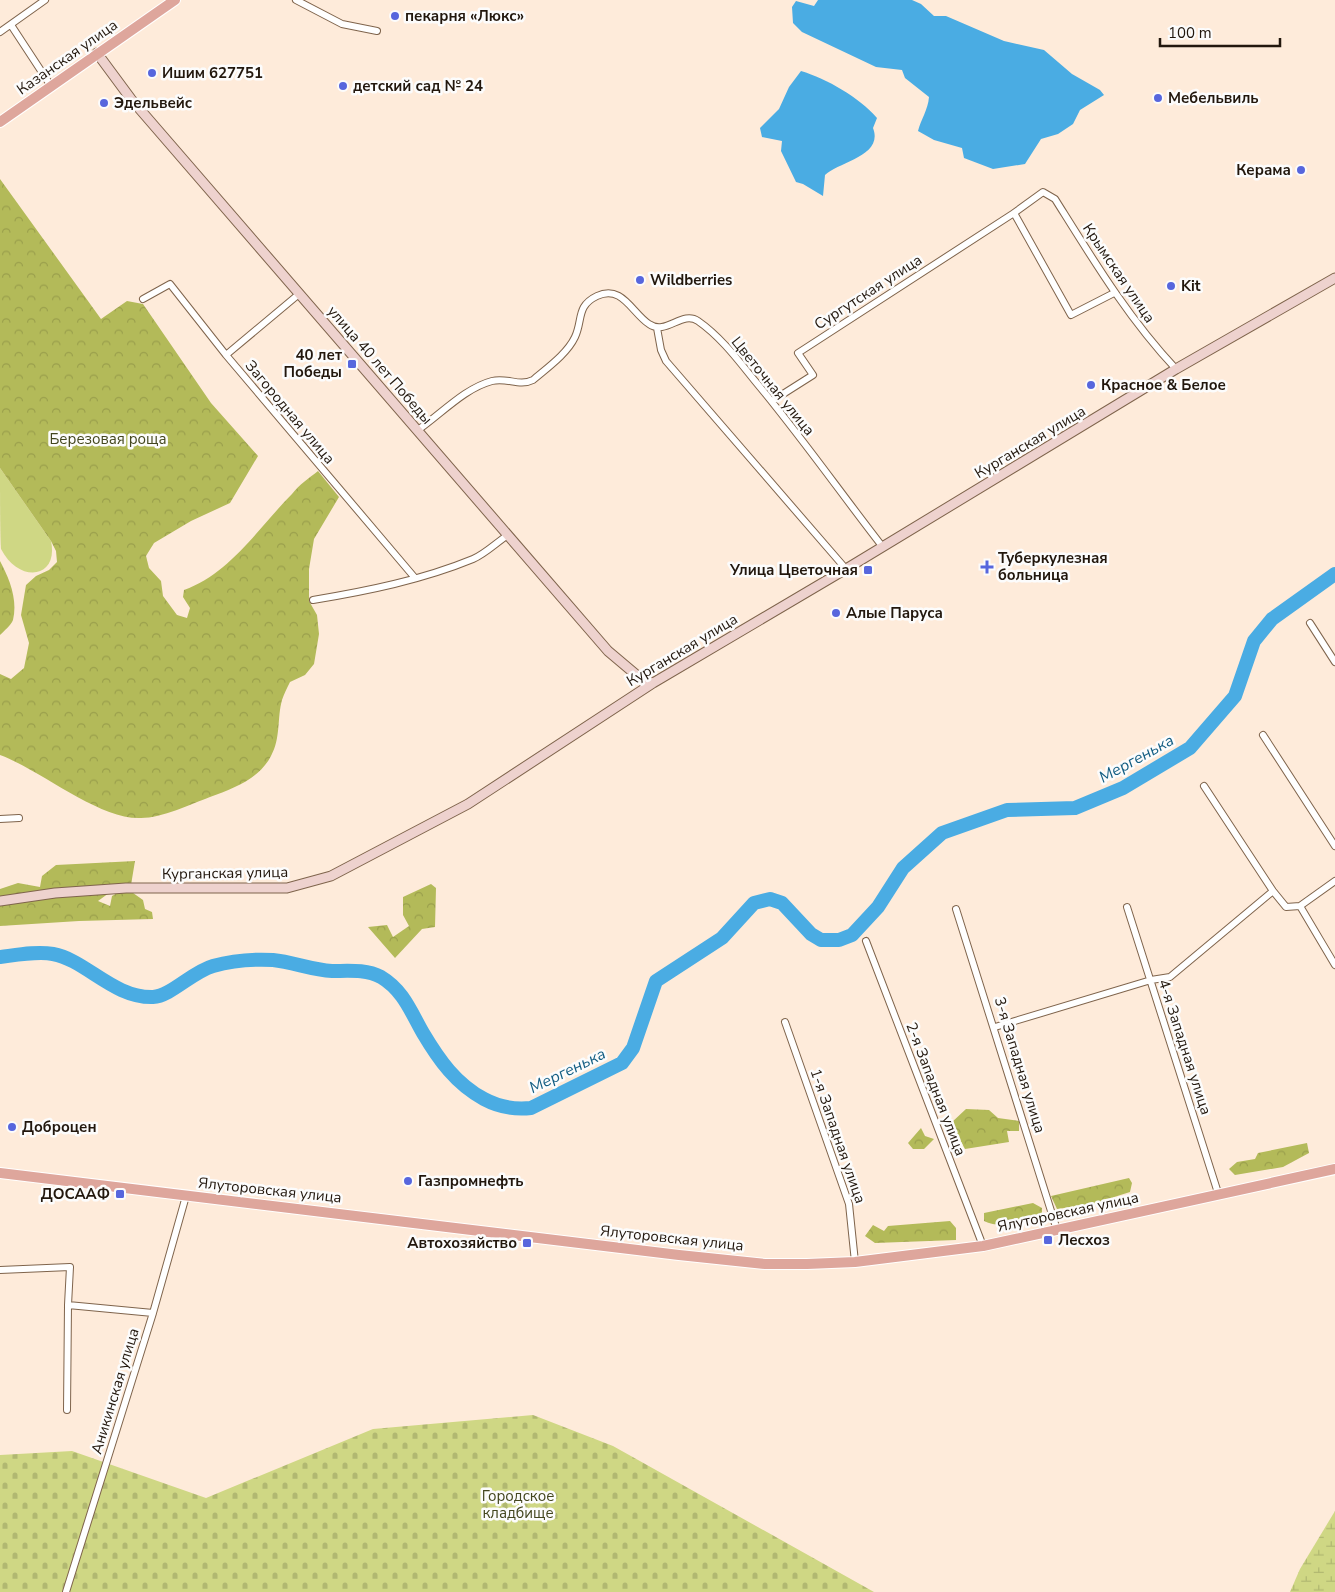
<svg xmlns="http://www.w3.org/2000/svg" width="1335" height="1592" font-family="'Nunito Sans',sans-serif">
  <defs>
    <pattern id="forest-crowns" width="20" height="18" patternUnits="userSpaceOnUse" patternTransform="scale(1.25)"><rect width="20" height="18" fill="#b3ba59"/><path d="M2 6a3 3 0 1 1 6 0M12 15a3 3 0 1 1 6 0" fill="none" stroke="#9a9f4c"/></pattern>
    <pattern id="wetland-marsh" width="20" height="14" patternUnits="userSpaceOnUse" patternTransform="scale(1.25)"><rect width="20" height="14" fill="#cfd784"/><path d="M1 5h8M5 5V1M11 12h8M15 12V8" fill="none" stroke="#b1b871"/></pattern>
    <pattern id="cemetery-stones" width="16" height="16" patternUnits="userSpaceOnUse" patternTransform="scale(1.25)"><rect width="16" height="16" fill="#cfd784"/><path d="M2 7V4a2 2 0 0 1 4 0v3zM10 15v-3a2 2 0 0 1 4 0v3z" fill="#b1b871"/></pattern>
  </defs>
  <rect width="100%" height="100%" fill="#feebda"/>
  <path fill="#cfd784" d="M 0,468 L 51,541 C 59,579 19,584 1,549 C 0,540 0,483 0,468 Z"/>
  <path fill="url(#forest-crowns)" d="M 0,179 L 101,319 L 127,301 L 143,304 L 211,403 L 258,456 L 230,503 L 191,521 L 154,543 L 146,556 L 149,568 L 161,581 L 163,596 L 177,615 L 187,618 L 190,608 L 183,597 L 184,590 C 230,574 259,527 292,494 C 299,485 309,478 318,471 L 339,497 L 314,539 L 309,569 L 309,601 L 317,615 L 319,634 L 314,664 L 305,675 L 290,682 C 287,688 284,694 282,700 C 277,718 281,738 271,756 C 259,779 234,788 210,797 C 191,804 162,818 141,818 C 99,820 41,770 0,755 L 0,674 L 11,679 L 24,668 L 29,643 L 21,615 L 26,585 L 36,576 L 49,570 L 57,562 L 56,551 L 51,541 L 0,468 Z
    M 0,561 C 9,578 18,599 13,620 C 11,625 4,631 0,635 Z
    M 135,861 L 131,885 L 120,885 L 98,901 L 110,906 L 112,896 L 126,888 L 143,900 L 145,909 L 152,912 L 153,919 L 79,921 L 0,926 L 0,889 L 18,883 L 40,887 L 42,876 L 56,865 Z
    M 431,884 L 436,888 L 435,927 L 422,929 L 395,958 L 368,927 L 387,925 L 393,937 L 409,926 L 403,915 L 403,897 Z
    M 966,1109 L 989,1110 L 998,1118 L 1019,1121 L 1019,1131 L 1007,1131 L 1009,1142 L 965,1149 L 951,1123 Z
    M 921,1128 L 925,1136 L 934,1139 L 924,1149 L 913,1149 L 908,1143 Z
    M 1307,1143 L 1309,1153 L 1283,1167 L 1235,1175 L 1229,1169 L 1237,1162 L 1255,1159 L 1258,1153 Z
    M 1129,1178 L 1132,1183 L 1130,1192 L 1092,1204 L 1057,1209 L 1051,1196 Z
    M 1033,1203 L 1042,1208 L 1042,1214 C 1027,1224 999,1229 984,1221 L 984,1213 Z
    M 950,1221 L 956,1228 L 956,1240 L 875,1243 L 865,1236 L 873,1225 L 884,1231 L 888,1226 Z"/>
  <path fill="url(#wetland-marsh)" d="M 1335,1511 L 1335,1592 L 1290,1592 L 1300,1569 Z"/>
  <path fill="url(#cemetery-stones)" d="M 533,1415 L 613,1446 L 874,1592 L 0,1592 L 0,1455 L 72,1451 L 206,1498 L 373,1429 Z"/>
  <path fill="#4aace3" d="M 818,0 L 912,0 L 921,4 L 934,16 L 946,16 L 1004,41 L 1044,50 L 1072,74 L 1100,90 L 1104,95 L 1080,110 L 1073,124 L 1058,134 L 1041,139 L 1025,164 L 993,169 L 964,158 L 962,148 L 934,140 L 918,131 C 921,119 928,110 929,97 L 905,78 L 902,70 L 876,67 L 802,32 L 793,23 L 792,7 L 796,1 L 814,6 Z
    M 801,71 C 827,79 859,97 877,118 L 873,128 C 884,156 838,162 825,175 L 823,196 L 803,184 L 796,182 L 781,151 L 782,141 L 762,137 L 760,128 L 779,109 L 789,87 Z"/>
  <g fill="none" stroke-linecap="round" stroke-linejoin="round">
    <path stroke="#4aace3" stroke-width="14" d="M 0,957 C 16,955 37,951 53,954 C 86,960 113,998 153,997 C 171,996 192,972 213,966 C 231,961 254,959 273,960 C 293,962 312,970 332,971 C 348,971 366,969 381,977 C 403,990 411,1012 423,1033 C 439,1060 456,1084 484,1099 C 499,1107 513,1110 531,1108 L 622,1063 L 633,1048 L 656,981 L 722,938 L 754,903 L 770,899 L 782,903 L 811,934 L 821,940 L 839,940 L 852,935 L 878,907 L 903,868 L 942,833 L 1007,810 L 1075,808 L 1123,788 L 1190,748 L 1235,696 L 1254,641 L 1272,619 L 1335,574"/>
    <g stroke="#7f644c" stroke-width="8">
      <path id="street" d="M 296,0 L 342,24 L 377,31
        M 11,25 L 51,86
        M 0,32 L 45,0
        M 1114,293 L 1071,315 L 1014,213 L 1043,192 L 1055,199 C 1092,258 1128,318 1176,369
        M 143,299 L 170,284 L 226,355 L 415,578
        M 657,328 L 661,350 L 666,361 L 846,569
        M 226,355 L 299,294
        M 772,401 L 813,375 L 798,353 L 1014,213
        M 418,430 C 441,414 465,388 492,381 C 507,377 519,387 533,380 C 547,368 567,354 575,337 C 583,320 576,306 597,296 C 622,284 632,313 649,324 C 666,336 682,310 698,321 C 721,337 738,360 755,381 C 800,435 840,492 882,546
        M 313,600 C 367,591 422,580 473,559 C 485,554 497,542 508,535
        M 1310,623 L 1335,662
        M 1263,735 L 1335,846
        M 1204,786 L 1273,891 L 1286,907 L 1300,906 L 1335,965
        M 0,819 L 19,818
        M 1300,906 L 1335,881
        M 1127,907 L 1219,1196
        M 956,909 L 1057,1230
        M 866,941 L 983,1246
        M 785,1022 L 849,1204 L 855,1262
        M 995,1027 L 1151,980 L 1170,977 L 1273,891
        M 0,1270 L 70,1267 L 68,1305 L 153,1313
        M 67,1410 L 68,1305
        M 66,1592 L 153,1313 L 186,1196"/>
    </g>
    <g stroke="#7f644c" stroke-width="11">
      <path id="secondary" d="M 97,53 L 131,99 L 608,651 L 640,678 L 653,683
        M 0,901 L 55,893 L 126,888 L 287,888 L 331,876 L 468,804 L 653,683 L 846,569 L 1176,369 L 1335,278"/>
    </g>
    <g stroke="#fff" stroke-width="12">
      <path id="primary" d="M 0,122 L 175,0
        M 0,1173 L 679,1255 L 765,1264 L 807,1264 L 855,1262 L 983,1246 L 1335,1169"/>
    </g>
    <use href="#street" stroke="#fff" stroke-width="6"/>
    <use href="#secondary" stroke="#eed2ce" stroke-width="9"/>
    <use href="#primary" stroke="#dea69c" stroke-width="10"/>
  </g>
  <g fill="#5766dd" stroke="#fcfcfc" stroke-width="2">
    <circle cx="395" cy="16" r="5"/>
    <circle cx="152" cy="73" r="5"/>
    <circle cx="343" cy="86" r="5"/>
    <circle cx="1158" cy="98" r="5"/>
    <circle cx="104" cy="103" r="5"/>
    <circle cx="1301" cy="170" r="5"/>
    <circle cx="640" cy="280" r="5"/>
    <circle cx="1171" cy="286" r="5"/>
    <rect x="347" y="359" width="10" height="10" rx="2.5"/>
    <circle cx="1091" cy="385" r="5"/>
    <path d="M984.5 559.5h5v5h5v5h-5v5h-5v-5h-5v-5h5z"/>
    <rect x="863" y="565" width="10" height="10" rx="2.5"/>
    <circle cx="836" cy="613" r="5"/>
    <circle cx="12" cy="1127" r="5"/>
    <circle cx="408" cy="1181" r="5"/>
    <rect x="115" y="1189" width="10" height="10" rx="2.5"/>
    <rect x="1043" y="1235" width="10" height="10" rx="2.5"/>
    <rect x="522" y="1238" width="10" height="10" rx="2.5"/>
  </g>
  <g text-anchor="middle" stroke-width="5" stroke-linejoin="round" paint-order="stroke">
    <g font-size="15" font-weight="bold" fill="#22170d" stroke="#fcfcfc" text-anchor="start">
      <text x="405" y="21">пекарня «Люкс»</text>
      <text x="162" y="78">Ишим 627751</text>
      <text x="353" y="91">детский сад № 24</text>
      <text x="1168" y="103">Мебельвиль</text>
      <text x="114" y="108">Эдельвейс</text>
      <text x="1291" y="175" text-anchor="end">Керама</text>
      <text x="650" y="285">Wildberries</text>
      <text x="1181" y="291">Kit</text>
      <text x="342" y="360" text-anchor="end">40 лет<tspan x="342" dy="17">Победы</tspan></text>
      <text x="1101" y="390">Красное &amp; Белое</text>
      <text x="998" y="563">Туберкулезная<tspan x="998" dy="17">больница</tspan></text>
      <text x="858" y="575" text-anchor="end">Улица Цветочная</text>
      <text x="846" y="618">Алые Паруса</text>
      <text x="22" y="1132">Доброцен</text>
      <text x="418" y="1186">Газпромнефть</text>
      <text x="110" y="1199" text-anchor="end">ДОСААФ</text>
      <text x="1058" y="1245">Лесхоз</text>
      <text x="517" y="1248" text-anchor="end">Автохозяйство</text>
    </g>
    <g font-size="15" fill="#22170d" stroke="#fcfcfc">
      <text transform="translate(67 57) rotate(-35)" y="5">Казанская улица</text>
      <text transform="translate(1119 273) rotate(56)" y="5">Крымская улица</text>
      <text transform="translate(868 292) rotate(-33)" y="5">Сургутская улица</text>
      <text transform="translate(380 365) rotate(49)" y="5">улица 40 лет Победы</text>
      <text transform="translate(773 386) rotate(51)" y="5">Цветочная улица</text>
      <text transform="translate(290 412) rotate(50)" y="5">Загородная улица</text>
      <text transform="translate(1030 442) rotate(-31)" y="5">Курганская улица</text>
      <text transform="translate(682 650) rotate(-31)" y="5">Курганская улица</text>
      <text transform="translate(225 873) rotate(-1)" y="5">Курганская улица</text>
      <text transform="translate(1185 1047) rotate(72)" y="5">4-я Западная улица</text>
      <text transform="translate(1020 1065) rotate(73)" y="5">3-я Западная улица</text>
      <text transform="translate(936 1089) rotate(69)" y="5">2-я Западная улица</text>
      <text transform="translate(838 1136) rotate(71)" y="5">1-я Западная улица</text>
      <text transform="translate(270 1190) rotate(6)" y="5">Ялуторовская улица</text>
      <text transform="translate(1068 1212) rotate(-12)" y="5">Ялуторовская улица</text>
      <text transform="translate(672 1238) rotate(6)" y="5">Ялуторовская улица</text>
      <text transform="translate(115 1391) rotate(-73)" y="5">Аникинская улица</text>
    </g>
    <g font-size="15" fill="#43461e" stroke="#fcfcfc">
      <text x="108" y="444">Березовая роща</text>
      <text x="518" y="1501">Городское<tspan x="518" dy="17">кладбище</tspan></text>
    </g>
    <g font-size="16" font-style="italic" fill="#145e83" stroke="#fcfcfc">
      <text transform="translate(1136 758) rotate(-29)" y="6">Мергенька</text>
      <text transform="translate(567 1070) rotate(-26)" y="6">Мергенька</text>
    </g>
  </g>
  <path d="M1160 38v8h120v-8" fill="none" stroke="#22170d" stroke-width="2.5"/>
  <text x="1168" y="38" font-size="15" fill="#22170d" stroke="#fcfcfc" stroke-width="4" paint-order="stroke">100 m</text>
</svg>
